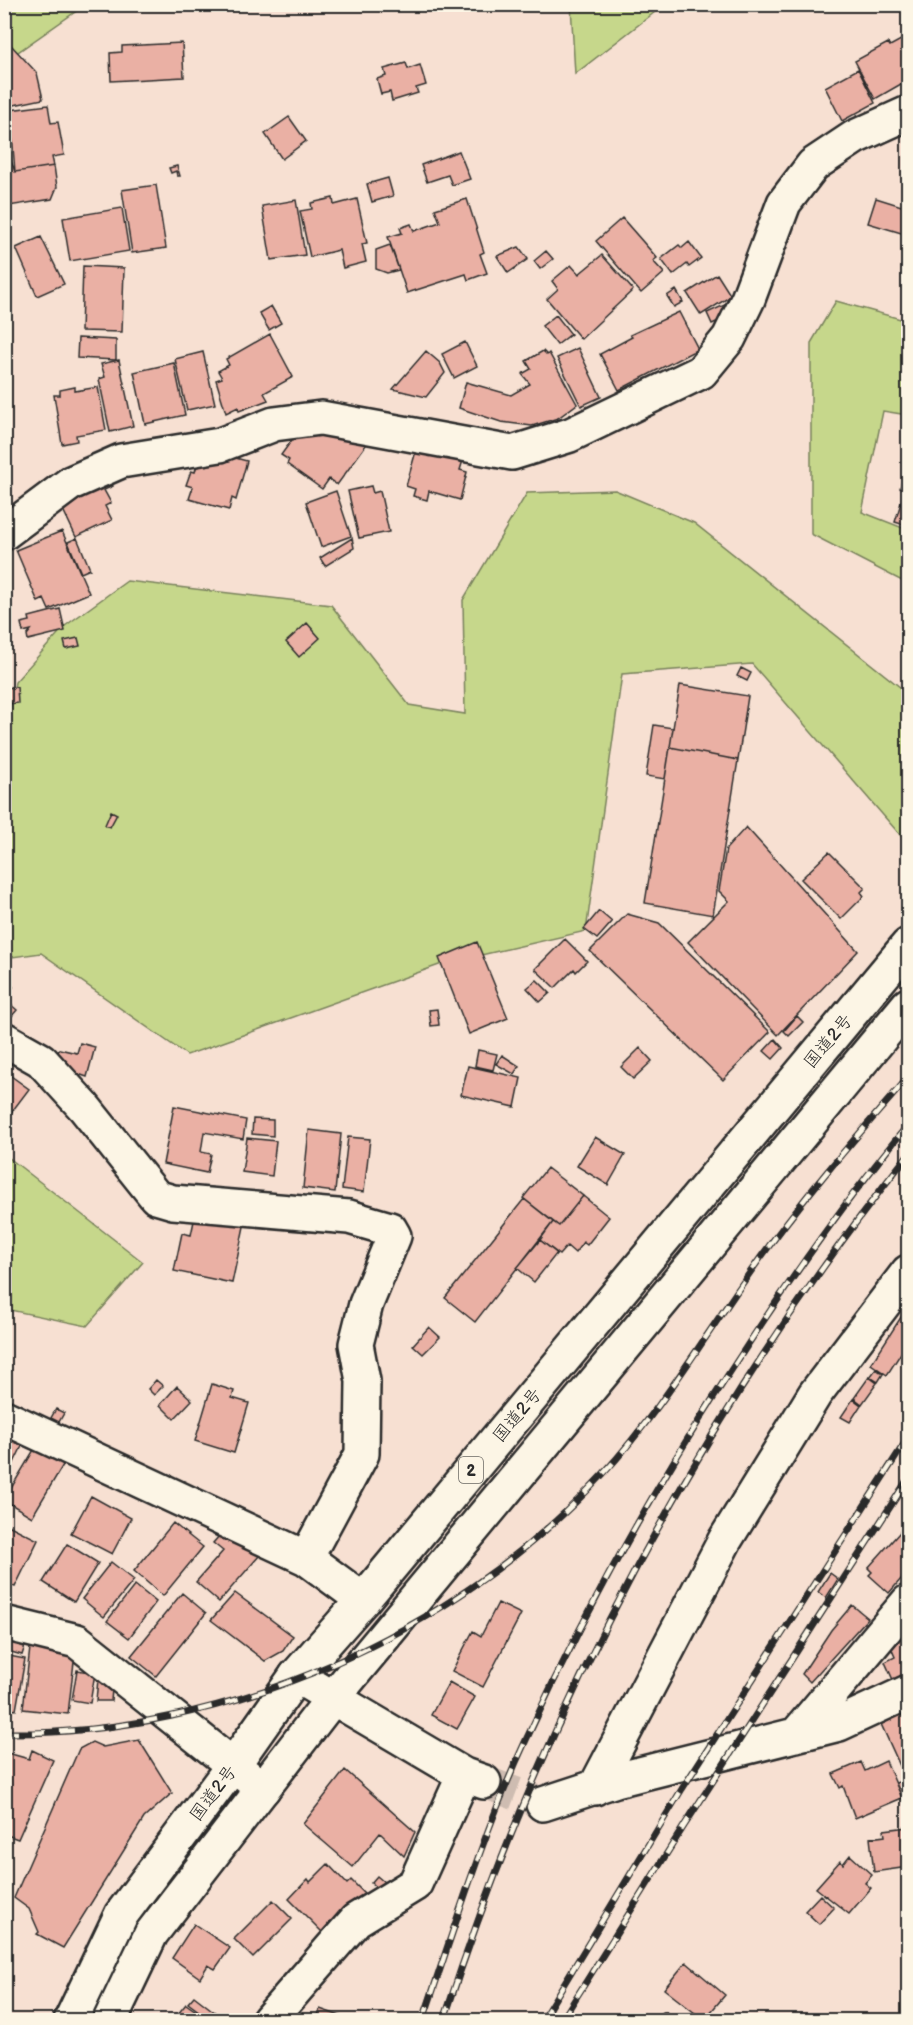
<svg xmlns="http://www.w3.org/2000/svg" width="913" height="2025" font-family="'Balsamiq Sans','Klee One',sans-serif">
  <rect width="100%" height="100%" fill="#f7e0d2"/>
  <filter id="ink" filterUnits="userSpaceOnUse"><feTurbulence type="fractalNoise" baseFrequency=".0167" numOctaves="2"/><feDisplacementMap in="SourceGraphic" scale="12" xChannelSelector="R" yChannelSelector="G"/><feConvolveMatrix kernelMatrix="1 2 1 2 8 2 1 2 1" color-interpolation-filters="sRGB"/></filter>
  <g filter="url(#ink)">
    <path fill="#c6d78b" stroke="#78815b" stroke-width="1.5" d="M 5,5 L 85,5 L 5,61 Z
      M 571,5 L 571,4 L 664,5 L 575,74 Z
      M 836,301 L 908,321 L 908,415 L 883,411 L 862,512 L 908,530 L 908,584 L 811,534 L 811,343 Z
      M 615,490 L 694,523 L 900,687 L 908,689 L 908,844 L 752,664 L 622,674 L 586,931 L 442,964 L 187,1055 L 41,953 L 5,958 L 4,748 L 15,682 L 65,626 L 127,581 L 331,605 L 409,705 L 465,714 L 463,600 L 527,493 Z
      M 4,1154 L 143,1262 L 87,1326 L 5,1309 Z"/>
    <path fill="#eab0a4" stroke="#2b2b2b" stroke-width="1.5" d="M 908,36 L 908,80 L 875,99 L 855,61 L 888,43 L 890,46 Z
      M 182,43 L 184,77 L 111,81 L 110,53 L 122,52 L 122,46 Z
      M 10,44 L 37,73 L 43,99 L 4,107 L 4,45 Z
      M 406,63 L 408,69 L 420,65 L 426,85 L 416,88 L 418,93 L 392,101 L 390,92 L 381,94 L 377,79 L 386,76 L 384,69 Z
      M 858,69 L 875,103 L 842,121 L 825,87 Z
      M 48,105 L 51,123 L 58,122 L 64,155 L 52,157 L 54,166 L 15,172 L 10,110 Z
      M 289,117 L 306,141 L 282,159 L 265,134 Z
      M 459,151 L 470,179 L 452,185 L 448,175 L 427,182 L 421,165 Z
      M 4,156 L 9,156 L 15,172 L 54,166 L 57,187 L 52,199 L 9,206 Z
      M 177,166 L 180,176 L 177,176 L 176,171 L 171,173 L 169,168 Z
      M 388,178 L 393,196 L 372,202 L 367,184 Z
      M 156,185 L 166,248 L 132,253 L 122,190 Z
      M 333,198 L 334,205 L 357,199 L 367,243 L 362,244 L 366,262 L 343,268 L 339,250 L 310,257 L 300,211 L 312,209 L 311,203 Z
      M 876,198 L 908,208 L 908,235 L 868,223 Z
      M 467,199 L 484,252 L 480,254 L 487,273 L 468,280 L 466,274 L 407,293 L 388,237 L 402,233 L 400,228 L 411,224 L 414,231 L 440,222 L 435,209 Z
      M 296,200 L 305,255 L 271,260 L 262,206 Z
      M 122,208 L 129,251 L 70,261 L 63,218 Z
      M 622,218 L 657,258 L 653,261 L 664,273 L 641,293 L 596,241 Z
      M 41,237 L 64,284 L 37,296 L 16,248 Z
      M 689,242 L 701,258 L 689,267 L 687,264 L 673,275 L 661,259 L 679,245 L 682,248 Z
      M 390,245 L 399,270 L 387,273 L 376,269 L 376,250 Z
      M 519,247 L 528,259 L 508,273 L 497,256 Z
      M 546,251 L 553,259 L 540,269 L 534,261 Z
      M 602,255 L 633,290 L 581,339 L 547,299 L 558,289 L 552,281 L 571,265 L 579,274 Z
      M 83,266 L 124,268 L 122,332 L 81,331 Z
      M 717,274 L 731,296 L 701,315 L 687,293 Z
      M 676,290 L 683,302 L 674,307 L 667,296 Z
      M 729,303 L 734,314 L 712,324 L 707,313 Z
      M 271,306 L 281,323 L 269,330 L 259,313 Z
      M 679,312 L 698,349 L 619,390 L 600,354 L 632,337 L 630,335 Z
      M 556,315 L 571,334 L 557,345 L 542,326 Z
      M 270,334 L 293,377 L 264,393 L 268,400 L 239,411 L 238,407 L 226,413 L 216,380 L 222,378 L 218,371 L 229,365 L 226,359 Z
      M 78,338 L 116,340 L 116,360 L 77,358 Z
      M 465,342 L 477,366 L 454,378 L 442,354 Z
      M 578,348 L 601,397 L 581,406 L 557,358 Z
      M 426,351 L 440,363 L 445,373 L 426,397 L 393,389 Z
      M 543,351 L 547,355 L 549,353 L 577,404 L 558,418 L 532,426 L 501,422 L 459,408 L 466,382 L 511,395 L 530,384 L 522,374 L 531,369 L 526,361 Z
      M 203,352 L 215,404 L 187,410 L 175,359 Z
      M 119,360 L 133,426 L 110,432 L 99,379 L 105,377 L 101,364 Z
      M 174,363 L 185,415 L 145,424 L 134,372 Z
      M 75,387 L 75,391 L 98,387 L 106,430 L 76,435 L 77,441 L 62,444 L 54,395 L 60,395 L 60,390 Z
      M 315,408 L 366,445 L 337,485 L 329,479 L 322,489 L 287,464 L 289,460 L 281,455 Z
      M 420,437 L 465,454 L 460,470 L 467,472 L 460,500 L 429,491 L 427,500 L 413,496 L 415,489 L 406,486 Z
      M 201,449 L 247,461 L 236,500 L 232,498 L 229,510 L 189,499 L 193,487 L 186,485 L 191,471 L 195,472 Z
      M 908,461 L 908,526 L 895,522 L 905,490 L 900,488 Z
      M 103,464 L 113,486 L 104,490 L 111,503 L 105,506 L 112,520 L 76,537 L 56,495 Z
      M 371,486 L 373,493 L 380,491 L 389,532 L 359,538 L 348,491 Z
      M 336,491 L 351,536 L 321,547 L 306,502 Z
      M 62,531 L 89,593 L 49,610 L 44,599 L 38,602 L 16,550 Z
      M 77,538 L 90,569 L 81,573 L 68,542 Z
      M 352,538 L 354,548 L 325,566 L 320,558 Z
      M 60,609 L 65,631 L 28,640 L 27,635 L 31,630 L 23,632 L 21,623 L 30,621 L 29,617 Z
      M 307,623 L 320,638 L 299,657 L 286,642 Z
      M 78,638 L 80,646 L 66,649 L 64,641 Z
      M 741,668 L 751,673 L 747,681 L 737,676 Z
      M 680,685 L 748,696 L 738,760 L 670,747 Z
      M 17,687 L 18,703 L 4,704 L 4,688 Z
      M 654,725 L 673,728 L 665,779 L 646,776 Z
      M 670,747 L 738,760 L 713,915 L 645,903 Z
      M 111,811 L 117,814 L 110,827 L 105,825 Z
      M 746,827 L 858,951 L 778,1035 L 688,942 L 729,901 L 719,891 L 726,849 Z
      M 829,852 L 865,888 L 861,892 L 864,896 L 841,919 L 801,879 Z
      M 599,911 L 612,922 L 597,939 L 584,929 Z
      M 627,914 L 659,923 L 770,1032 L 723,1080 L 590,951 Z
      M 565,939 L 587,961 L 576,972 L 574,969 L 555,988 L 535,969 Z
      M 477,942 L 508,1018 L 469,1034 L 439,958 Z
      M 537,980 L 550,993 L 540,1002 L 527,988 Z
      M 6,982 L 13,987 L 4,999 L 4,983 Z
      M 9,1003 L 17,1010 L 11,1017 L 4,1011 Z
      M 437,1009 L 439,1025 L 431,1026 L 429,1010 Z
      M 797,1016 L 803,1022 L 789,1036 L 784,1031 Z
      M 775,1039 L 783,1048 L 773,1059 L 764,1051 Z
      M 80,1043 L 95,1047 L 87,1077 L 64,1069 L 56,1060 L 59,1049 L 77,1053 Z
      M 640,1048 L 652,1061 L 633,1079 L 621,1067 Z
      M 478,1050 L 497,1054 L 493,1070 L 475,1066 Z
      M 502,1055 L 519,1066 L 514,1074 L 496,1064 Z
      M 468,1066 L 521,1078 L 515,1107 L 461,1095 Z
      M 4,1071 L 29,1089 L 4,1122 Z
      M 174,1106 L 246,1120 L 243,1139 L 204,1132 L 201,1152 L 211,1154 L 207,1173 L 163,1164 Z
      M 253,1119 L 273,1120 L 273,1136 L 252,1134 Z
      M 309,1130 L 341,1134 L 335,1192 L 303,1188 Z
      M 348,1137 L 370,1139 L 364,1192 L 342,1189 Z
      M 595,1137 L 625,1155 L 608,1185 L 577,1166 Z
      M 247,1138 L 276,1141 L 272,1176 L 242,1172 Z
      M 547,1168 L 583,1196 L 559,1226 L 523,1198 Z
      M 583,1196 L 609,1217 L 587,1245 L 583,1242 L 575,1253 L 567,1246 L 559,1255 L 540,1240 L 553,1222 L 559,1226 Z
      M 524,1199 L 553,1222 L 475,1322 L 445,1298 Z
      M 197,1207 L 246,1217 L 232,1283 L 174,1271 L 182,1233 L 191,1235 Z
      M 540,1240 L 557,1253 L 534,1282 L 517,1268 Z
      M 903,1314 L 908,1318 L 908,1342 L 887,1375 L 871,1364 Z
      M 429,1327 L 440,1337 L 423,1354 L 413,1345 Z
      M 876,1369 L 883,1374 L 878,1382 L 870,1377 Z
      M 869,1377 L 877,1383 L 862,1404 L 854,1398 Z
      M 156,1380 L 163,1386 L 154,1395 L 148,1389 Z
      M 212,1384 L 234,1391 L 232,1398 L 249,1403 L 234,1453 L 195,1441 Z
      M 177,1386 L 192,1400 L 174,1419 L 160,1405 Z
      M 853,1399 L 861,1405 L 850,1422 L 841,1417 Z
      M 56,1409 L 64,1413 L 59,1422 L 51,1418 Z
      M 4,1431 L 26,1438 L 8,1475 L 4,1473 Z
      M 38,1443 L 66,1460 L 32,1517 L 4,1500 Z
      M 91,1496 L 131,1518 L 112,1554 L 71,1533 Z
      M 4,1523 L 38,1540 L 15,1587 L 4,1582 Z
      M 173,1523 L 203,1547 L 163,1596 L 134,1571 Z
      M 908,1523 L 908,1571 L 889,1593 L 869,1575 L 872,1572 L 868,1568 Z
      M 227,1527 L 266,1548 L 219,1602 L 196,1582 L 223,1551 L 213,1543 Z
      M 67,1544 L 98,1563 L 74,1602 L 43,1582 Z
      M 111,1562 L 134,1580 L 104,1617 L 82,1599 Z
      M 830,1573 L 838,1579 L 826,1598 L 818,1592 Z
      M 135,1585 L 156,1602 L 129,1638 L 107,1621 Z
      M 182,1593 L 206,1613 L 156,1676 L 131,1656 Z
      M 235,1593 L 293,1636 L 283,1651 L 265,1661 L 211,1620 Z
      M 498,1603 L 521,1614 L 483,1687 L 452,1671 L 473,1631 L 481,1636 Z
      M 852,1605 L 868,1618 L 810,1682 L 802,1674 L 831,1630 Z
      M 908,1629 L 908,1675 L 894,1682 L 885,1662 L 895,1657 L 889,1643 L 904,1638 L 901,1632 Z
      M 6,1634 L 27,1640 L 22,1655 L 4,1650 Z
      M 30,1648 L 75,1653 L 68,1714 L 23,1709 Z
      M 4,1655 L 25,1659 L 16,1710 L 4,1708 Z
      M 77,1670 L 95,1673 L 90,1703 L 72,1700 Z
      M 98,1679 L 112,1689 L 111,1701 L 96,1701 Z
      M 449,1682 L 475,1697 L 457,1729 L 431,1715 Z
      M 908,1711 L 908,1765 L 901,1768 L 881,1724 Z
      M 139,1740 L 172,1793 L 144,1818 L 63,1948 L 37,1934 L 39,1932 L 29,1909 L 14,1898 L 79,1749 L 92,1742 L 103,1747 Z
      M 32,1750 L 53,1760 L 18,1839 L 4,1834 L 4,1752 L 29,1759 Z
      M 886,1761 L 902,1798 L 855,1818 L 843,1786 L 840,1788 L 833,1774 L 861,1762 L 865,1771 Z
      M 345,1770 L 415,1832 L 404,1856 L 380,1833 L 353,1867 L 303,1824 Z
      M 904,1780 L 908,1790 L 908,1800 L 904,1802 L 896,1783 Z
      M 908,1827 L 908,1867 L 874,1872 L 870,1838 L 885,1836 L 884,1830 Z
      M 850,1855 L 872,1875 L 865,1883 L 871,1888 L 849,1914 L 816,1888 L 840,1861 L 843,1864 Z
      M 328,1864 L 347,1884 L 351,1880 L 365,1894 L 325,1935 L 289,1899 L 308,1879 L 310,1882 Z
      M 377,1876 L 384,1882 L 378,1889 L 371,1883 Z
      M 820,1895 L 834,1908 L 819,1924 L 805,1911 Z
      M 273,1900 L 292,1919 L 253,1958 L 234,1939 Z
      M 194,1924 L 230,1948 L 215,1969 L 208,1965 L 200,1978 L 172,1958 Z
      M 686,1962 L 725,1995 L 704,2020 L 664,1989 Z
      M 194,1996 L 225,2020 L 211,2020 L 188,2003 Z
      M 186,2004 L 209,2020 L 173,2020 Z
      M 320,2009 L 349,2019 L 349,2020 L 316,2020 Z
      M 666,2011 L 671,2020 L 645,2020 Z"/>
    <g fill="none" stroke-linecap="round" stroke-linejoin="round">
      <path stroke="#cebcb1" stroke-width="33" stroke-dasharray="33 16" stroke-linecap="butt" d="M 485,1782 L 543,1804"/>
      <g stroke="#2b2b2b" stroke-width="38">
        <path id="street" d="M 4,533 L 71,483 L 121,461 L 220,445 L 274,424 L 321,418 L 512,453 L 570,435 L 701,372 L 729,338 L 748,299 L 784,203 L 813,165 L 855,137 L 908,113
          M 4,1039 L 41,1060 L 84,1107 L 156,1197 L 173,1202 L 349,1217 L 390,1229 L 394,1236 L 366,1304 L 356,1344 L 363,1381 L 362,1454 L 306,1558 L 363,1600
          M 4,1417 L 306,1558
          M 4,1623 L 77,1641 L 263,1789
          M 296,1676 L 464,1775 L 484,1782
          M 796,1735 L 908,1602
          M 595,1788 L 725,1540 L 815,1394 L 908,1272
          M 543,1804 L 616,1780 L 839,1724 L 908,1692
          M 269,2020 L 356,1920 L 415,1884 L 464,1775"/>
      </g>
      <g stroke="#2b2b2b" stroke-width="38">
        <path id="highway" d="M 71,2020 L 121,1915 L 234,1764 L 296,1676 L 363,1600 L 908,945
          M 110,2020 L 151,1934 L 332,1699 L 908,1005"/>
      </g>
      <use href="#street" stroke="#fcf5e5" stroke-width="33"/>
      <use href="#highway" stroke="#fcf5e5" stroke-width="33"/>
      <g stroke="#2b2b2b" stroke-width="7">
        <path id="rail" d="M 4,1733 C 224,1736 454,1636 603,1474 C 659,1413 701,1342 749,1274 C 797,1205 852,1141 908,1078
          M 423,2020 C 455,1926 484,1830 526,1740 C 584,1613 652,1492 728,1375 C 784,1288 842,1204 908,1125
          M 444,2020 C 544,1708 704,1411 908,1155
          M 542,2020 L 682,1789 L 908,1438
          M 562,2020 L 684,1826 L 908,1479"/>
      </g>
      <use href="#rail" stroke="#fcf5e5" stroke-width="4.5" stroke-dasharray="14" stroke-linecap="butt"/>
    </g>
  </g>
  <g text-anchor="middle" stroke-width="4.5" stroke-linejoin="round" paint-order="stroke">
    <rect fill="#fcf5e5" stroke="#6a6863" stroke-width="1.5" x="459" y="1457" width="24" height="26" rx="4.5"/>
    <g font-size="16" font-weight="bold" fill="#2b2b2b">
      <text x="471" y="1476">2</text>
    </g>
    <g font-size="18" fill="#2b2b2b" stroke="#fcf5e5">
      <text transform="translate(828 1041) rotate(-50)" y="6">国道2号</text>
      <text transform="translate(517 1415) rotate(-50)" y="6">国道2号</text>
      <text transform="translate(213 1793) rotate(-53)" y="6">国道2号</text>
    </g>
  </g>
  <rect width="913" height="2025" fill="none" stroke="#fcf5e5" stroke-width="24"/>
  <rect x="12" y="12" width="889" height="2001" fill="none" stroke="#2b2b2b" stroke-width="2" filter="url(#ink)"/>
</svg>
